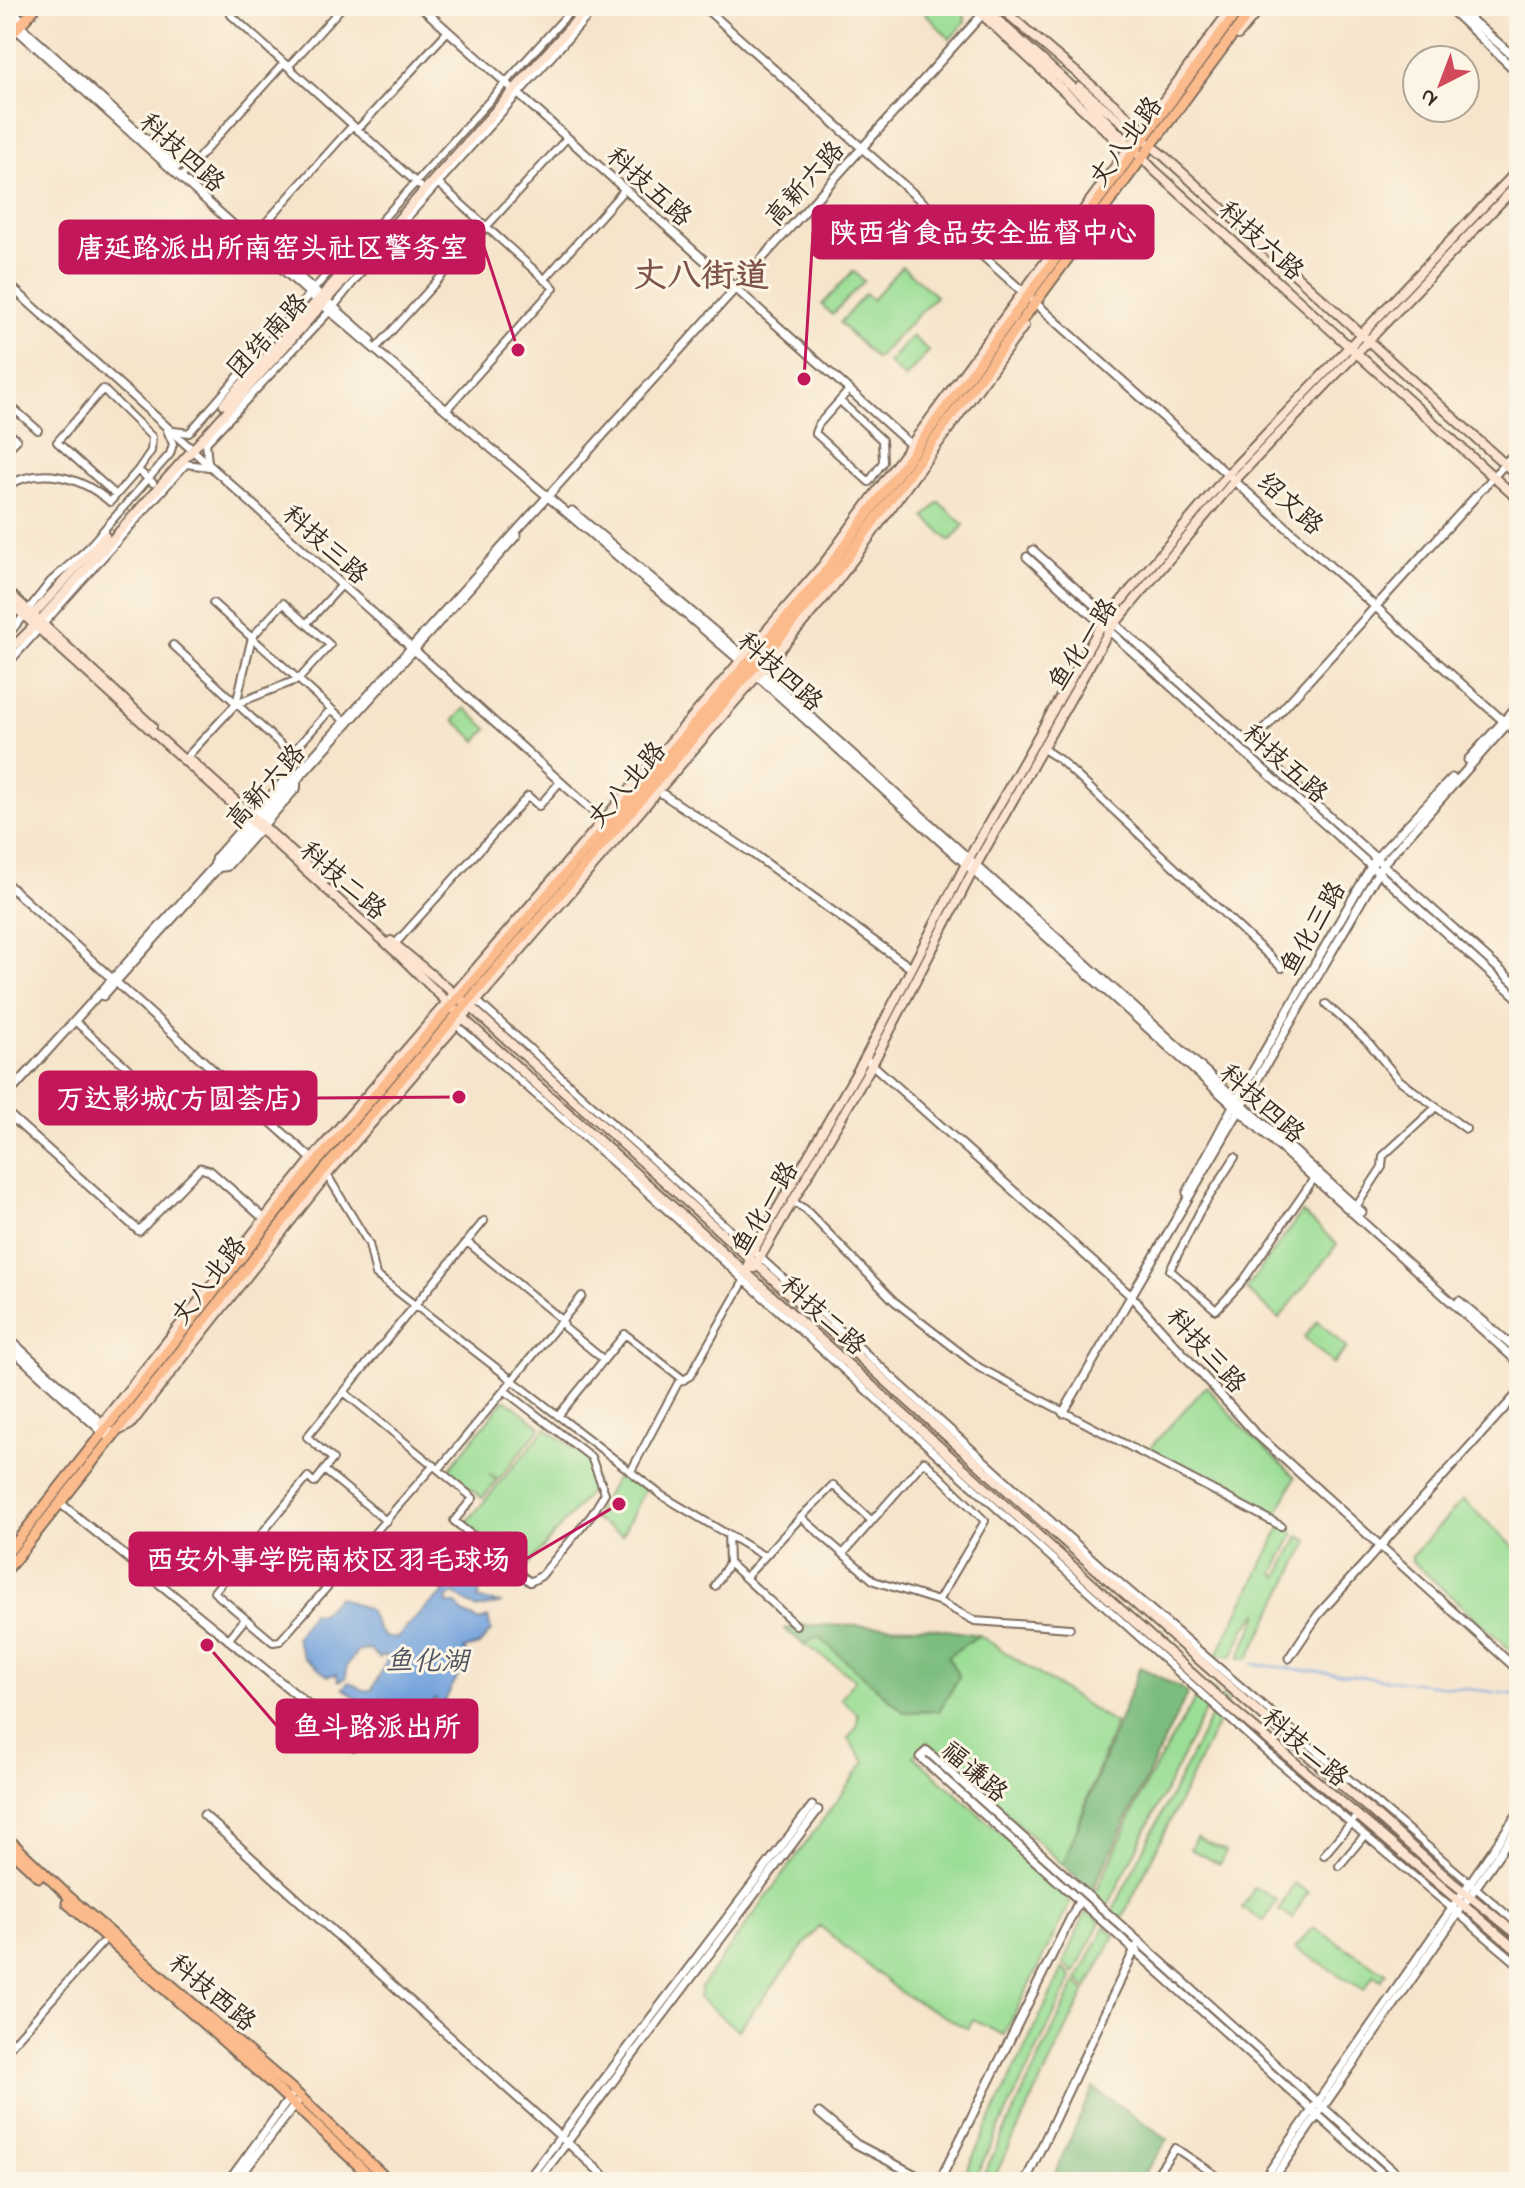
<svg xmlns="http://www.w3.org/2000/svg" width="1525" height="2188" font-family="'Indie Flower','LXGW WenKai TC',sans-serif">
  <rect width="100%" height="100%" fill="#fcf5e5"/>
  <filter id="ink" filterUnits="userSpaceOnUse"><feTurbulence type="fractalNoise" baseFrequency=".0125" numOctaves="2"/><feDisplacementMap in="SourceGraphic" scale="16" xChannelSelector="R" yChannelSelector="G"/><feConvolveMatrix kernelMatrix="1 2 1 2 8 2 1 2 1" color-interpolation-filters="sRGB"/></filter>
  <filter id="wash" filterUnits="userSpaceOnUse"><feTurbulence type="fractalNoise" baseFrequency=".006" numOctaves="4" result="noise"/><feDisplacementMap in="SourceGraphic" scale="32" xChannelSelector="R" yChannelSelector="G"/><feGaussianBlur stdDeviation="1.8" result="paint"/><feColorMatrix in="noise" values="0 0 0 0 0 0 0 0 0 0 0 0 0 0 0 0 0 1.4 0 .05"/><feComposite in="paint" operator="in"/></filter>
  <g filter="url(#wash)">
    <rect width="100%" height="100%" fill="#f6e4cb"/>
    <path fill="#9bde96" stroke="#6b845a" stroke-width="2" d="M 918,6 L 964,6 L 965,22 L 950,39 Z
      M 902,266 L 936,296 L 876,359 L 840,323 L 865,294 L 872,300 Z
      M 853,271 L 864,281 L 832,315 L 822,305 Z
      M 912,336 L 929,351 L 905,378 L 888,363 Z
      M 939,502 L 964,525 L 950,541 L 925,517 Z
      M 465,708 L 488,729 L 477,741 L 454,720 Z
      M 1302,1212 L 1337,1244 L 1279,1319 L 1246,1289 Z
      M 1318,1321 L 1347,1348 L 1333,1364 L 1304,1337 Z
      M 1206,1386 L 1247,1432 L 1295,1477 L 1276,1516 L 1147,1451 Z
      M 505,1399 L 541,1427 L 498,1480 L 489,1474 L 497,1481 L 482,1498 L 448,1470 Z
      M 546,1428 L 588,1460 L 596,1485 L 524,1570 L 466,1523 Z
      M 618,1474 L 645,1489 L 622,1535 L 593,1519 Z
      M 1463,1500 L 1519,1551 L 1519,1645 L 1513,1652 L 1412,1561 L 1412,1556 Z
      M 1281,1526 L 1294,1533 L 1274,1573 L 1278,1577 L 1299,1536 L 1309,1541 L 1248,1659 L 1239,1658 L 1260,1612 L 1247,1625 L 1232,1657 L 1217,1655 Z
      M 979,1635 L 1115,1724 L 1063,1865 L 928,1742 L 914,1756 L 1067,1893 L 1070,1903 L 1004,2035 L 973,2020 L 968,2029 L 902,1994 L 820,1926 L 738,2030 L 699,1998 L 701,1987 L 865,1762 L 848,1739 L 857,1726 L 858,1714 L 841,1699 L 855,1679 L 804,1644 L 819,1636 L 904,1712 L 939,1711 L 959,1677 L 947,1656 Z
      M 1202,1687 L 1215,1691 L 1102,1918 L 1089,1907 L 1147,1782 Z
      M 1221,1696 L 1228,1702 L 1116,1931 L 1107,1922 Z
      M 1196,1837 L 1226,1852 L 1219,1864 L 1190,1849 Z
      M 1294,1883 L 1308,1892 L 1292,1918 L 1279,1910 Z
      M 1255,1887 L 1277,1900 L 1264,1921 L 1242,1908 Z
      M 1087,1910 L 1100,1922 L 1074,1974 L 1064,1964 L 1065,1958 Z
      M 1105,1926 L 1115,1935 L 1087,1988 L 1078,1979 Z
      M 1313,1927 L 1386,1973 L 1381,1980 L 1374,1975 L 1364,1990 L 1295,1948 Z
      M 1063,1968 L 1072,1978 L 973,2182 L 961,2182 Z
      M 1076,1982 L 1085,1991 L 992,2182 L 980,2182 Z"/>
    <path fill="#7cbd7f" stroke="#5c744e" stroke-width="2" d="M 804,1625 L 927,1627 L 979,1635 L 948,1656 L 959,1677 L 939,1711 L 904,1712 L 819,1637 L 804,1644 L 784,1629 Z
      M 1140,1667 L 1188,1692 L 1092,1891 L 1063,1865 Z
      M 1093,2088 L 1168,2139 L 1139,2182 L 1051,2182 Z"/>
    <path fill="#73a3dd" stroke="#57667e" stroke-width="2" d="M 432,1558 L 440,1562 L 449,1575 L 462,1575 L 481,1584 L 478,1600 L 502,1603 L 477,1609 L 455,1594 L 447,1598 L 447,1604 L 456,1604 L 463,1613 L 480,1621 L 488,1617 L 491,1631 L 479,1645 L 464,1649 L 468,1657 L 443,1704 L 440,1706 L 436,1699 L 430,1703 L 435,1712 L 428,1710 L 419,1716 L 413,1710 L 397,1718 L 381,1712 L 376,1715 L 343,1688 L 349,1682 L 363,1690 L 372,1690 L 388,1658 L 383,1655 L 379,1658 L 370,1649 L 357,1651 L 347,1666 L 346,1678 L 339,1681 L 336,1674 L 328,1676 L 303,1657 L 296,1638 L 311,1613 L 320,1614 L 338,1597 L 369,1610 L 378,1630 L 385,1637 L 398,1637 L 424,1609 L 444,1593 L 433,1580 Z"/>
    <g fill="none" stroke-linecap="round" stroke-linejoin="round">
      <path stroke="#73a3dd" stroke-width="2" d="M 1252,1664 L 1519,1695"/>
    </g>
  </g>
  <g filter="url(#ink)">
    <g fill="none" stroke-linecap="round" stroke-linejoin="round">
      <g stroke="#7c6b5b" stroke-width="10">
        <path id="minor" d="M 8,6 L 24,21
          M 231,15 L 420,186
          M 288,67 L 343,6
          M 357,130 L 448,31
          M 184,174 L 284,63
          M 437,182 L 554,288 L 446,410
          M 253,237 L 352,126
          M 544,280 L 624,190
          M 378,346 L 567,138
          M 840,401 L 882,440 L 883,462 L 869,482 L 815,433 L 818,425 L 849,390
          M 6,402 L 38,430
          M 6,430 L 17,440 L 9,448 L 6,445
          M 174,431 L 189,433 L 347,251 L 371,232 L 575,6
          M 208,462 L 206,443 L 330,311 L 388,239 L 597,6
          M 6,486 C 41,466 80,476 110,502 L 138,470 L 153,483
          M 116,495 L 57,442 L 103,389 L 152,437 L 151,451 L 138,470
          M 1476,496 L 1493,477
          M 213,603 L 347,723
          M 307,623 L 342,585
          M 6,638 L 50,582 L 86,550 L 170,454 L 173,444 L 167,430
          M 173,645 L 291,754 L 331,709
          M 6,666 L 186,464 L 209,467
          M 1042,748 L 1060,760 L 1282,968
          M 184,760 L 236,704 L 252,637 L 283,603 L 330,645 L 299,679 L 236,704
          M 214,866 L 215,858 L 283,781 L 293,778
          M 218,868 L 227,867 L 297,788 L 297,781
          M 395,944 L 528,796 L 539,806 L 560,782
          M 475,999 L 1104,1569 L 1519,1925
          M 1326,1004 L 1369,1043 L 1398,1079 L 1466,1129
          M 454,1023 L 649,1194 L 1263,1749 L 1519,1965
          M 78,1024 L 130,1070
          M 1235,1157 L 1200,1211 L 1170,1270 L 1216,1310 L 1243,1281 L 1315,1177
          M 326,1173 L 369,1244 L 376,1275 L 661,1495 L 764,1556
          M 793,1202 L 805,1209 L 894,1301 L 980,1368 L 1281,1526
          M 1356,1207 L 1382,1167 L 1383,1156 L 1434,1109
          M 467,1242 L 562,1320 L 565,1328 L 604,1360
          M 345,1393 L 473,1498 L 454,1521 L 530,1582 L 541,1576 L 591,1516 L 605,1493 L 591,1457 L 504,1390
          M 558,1416 L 625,1334 L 684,1380
          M 924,1461 L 985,1521 L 938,1601
          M 434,1465 L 280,1641 L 273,1642 L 214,1592 L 308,1477 L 314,1483 L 333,1459 L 307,1437 L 484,1221
          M 439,1469 L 582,1296
          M 324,1470 L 386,1521
          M 631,1471 L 678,1383 L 690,1376 L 744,1281
          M 801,1517 L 833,1485 L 872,1521
          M 843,1554 L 924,1461
          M 729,1563 L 796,1625
          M 745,1578 L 801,1517 L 874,1581 L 938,1601 L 975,1621 L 1070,1628
          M 715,1586 L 729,1563 L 728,1534
          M 228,1640 L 245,1619
          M 1324,1855 L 1356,1817
          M 1339,1866 L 1364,1836
          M 6,2051 L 102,1943
          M 1151,2182 L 1175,2148 L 1226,2182"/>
      </g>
      <g stroke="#7c6b5b" stroke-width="11">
        <path id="tertiary" d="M 420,6 L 913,447
          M 703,6 L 1519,735
          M 1447,6 L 1519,74
          M 1455,6 L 1519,61
          M 6,13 L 177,167
          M 6,20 L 310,294 L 743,663
          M 272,253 L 371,340
          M 6,282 L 605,822
          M 1493,477 L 1519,448
          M 572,511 L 746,658
          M 1033,550 L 1519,987
          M 1027,557 L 1519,999
          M 758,669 L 1362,1212
          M 755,674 L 1519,1363
          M 1250,745 L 1476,496
          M 1468,760 L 1519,704
          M 655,789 L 752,853 L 911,968
          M 6,883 L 313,1160
          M 103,996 L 517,535
          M 865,1058 L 1130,1295 L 1253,1431 L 1519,1671
          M 6,1097 L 990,6
          M 6,1112 L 139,1231 L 200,1168 L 210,1171 L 268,1222
          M 1187,1193 L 1234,1104 L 1376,858 L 1452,778
          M 1459,1301 L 1519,1351
          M 6,1336 L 114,1434
          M 6,1344 L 110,1439
          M 1063,1413 L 1383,864 L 1519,711
          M 60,1503 L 341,1731 L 354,1747
          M 1289,1658 L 1318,1615 L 1519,1392
          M 204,1815 L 611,2182
          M 819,2113 L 856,2144 L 929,2182
          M 228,2182 L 291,2096
          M 236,2182 L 298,2101
          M 526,2182 L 812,1806
          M 537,2182 L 818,1810
          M 939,2182 L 1079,1901
          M 1025,2182 L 1136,1947
          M 1262,2182 L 1519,1812
          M 1271,2182 L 1519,1825
          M 1392,2182 L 920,1757 L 927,1751 L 1406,2182"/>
      </g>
      <g stroke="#7c6b5b" stroke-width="12">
        <path id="secondary" d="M 973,6 L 1127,150 L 1131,148
          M 982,6 L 1081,95 L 1154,170 L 1519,500
          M 999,6 C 1046,48 1095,87 1142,129 L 1142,134
          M 1238,35 L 1262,6
          M 1079,87 L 1165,157 L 1519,477
          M 224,404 L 373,239
          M 6,590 L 152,726
          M 6,599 L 396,952 L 465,1020 L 1227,1705 L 1519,1952
          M 31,617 L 105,536
          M 6,654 L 44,616 L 589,6
          M 189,759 L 324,881
          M 391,941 L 474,1010 L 1031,1512 L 1452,1882 L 1519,1936
          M 754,1268 L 873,1063 L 976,865 L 1109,631 L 1235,480 L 1519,183
          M 748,1274 L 749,1258 L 865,1058 L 969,858 L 1102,624 L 1228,474 L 1519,169
          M 102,1423 L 312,1159 L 822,566 L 1233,6
          M 118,1431 L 130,1425 L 327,1175 L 831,590 L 1024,326"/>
      </g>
      <g stroke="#7c6b5b" stroke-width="13">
        <path id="primary" d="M 6,41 L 37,6
          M 6,1555 L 316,1163 L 823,575 L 1241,6
          M 6,1571 L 324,1170 L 841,566 L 1254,6
          M 6,1837 L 68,1896 L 294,2091 L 390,2182
          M 6,1846 L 39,1877
          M 67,1903 L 273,2085 L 376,2182"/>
      </g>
      <use href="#minor" stroke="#fff" stroke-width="6"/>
      <use href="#tertiary" stroke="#fff" stroke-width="7"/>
      <use href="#secondary" stroke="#fde4d1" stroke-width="8"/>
      <use href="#primary" stroke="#fbbb8c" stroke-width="9"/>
    </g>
  </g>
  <g text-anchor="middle" stroke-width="6" stroke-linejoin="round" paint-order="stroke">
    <g font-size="26" fill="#3b2a1e" stroke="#fcf5e5">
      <text transform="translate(1125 141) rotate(-54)" y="9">丈八北路</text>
      <text transform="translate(183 152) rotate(42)" y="9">科技四路</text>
      <text transform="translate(804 183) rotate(-48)" y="9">高新六路</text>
      <text transform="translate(650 186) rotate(42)" y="9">科技五路</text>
      <text transform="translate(1262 240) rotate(42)" y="9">科技六路</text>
      <text transform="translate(267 335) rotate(-47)" y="9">团结南路</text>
      <text transform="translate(1291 503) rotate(42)" y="9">绍文路</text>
      <text transform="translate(326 544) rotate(42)" y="9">科技三路</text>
      <text transform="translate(1082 644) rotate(-57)" y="9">鱼化一路</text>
      <text transform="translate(781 671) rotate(42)" y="9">科技四路</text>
      <text transform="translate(1286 763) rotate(42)" y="9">科技五路</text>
      <text transform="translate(626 784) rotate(-49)" y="9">丈八北路</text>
      <text transform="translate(265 786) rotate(-48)" y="9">高新六路</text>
      <text transform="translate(344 880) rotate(41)" y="9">科技二路</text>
      <text transform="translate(1312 928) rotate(-60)" y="9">鱼化三路</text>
      <text transform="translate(1263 1103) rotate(42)" y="9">科技四路</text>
      <text transform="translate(764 1208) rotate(-59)" y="9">鱼化一路</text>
      <text transform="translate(208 1280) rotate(-52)" y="9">丈八北路</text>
      <text transform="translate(824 1315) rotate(42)" y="9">科技二路</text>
      <text transform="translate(1207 1350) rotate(48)" y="9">科技三路</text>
      <text transform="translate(1306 1747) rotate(41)" y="9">科技二路</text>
      <text transform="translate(975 1771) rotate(41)" y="9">福谦路</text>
      <text transform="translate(213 1992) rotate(40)" y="9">科技西路</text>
    </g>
    <g font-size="28" font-style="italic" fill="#4f5461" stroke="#fcf5e5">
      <text x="427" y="1670">鱼化湖</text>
    </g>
    <g font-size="34" font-weight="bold" fill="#7e544a" stroke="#fcf5e5">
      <text x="701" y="286">丈八街道</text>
    </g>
  </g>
  <path fill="none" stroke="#c2185b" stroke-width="3" d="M804 379L813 232M518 350L484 247M459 1097L316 1098M619 1504L526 1559M207 1645L277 1726"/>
  <g fill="#c2185b" stroke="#fcf5e5" stroke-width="3">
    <circle cx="804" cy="379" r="8"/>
    <circle cx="518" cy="350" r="8"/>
    <circle cx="459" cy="1097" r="8"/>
    <circle cx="619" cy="1504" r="8"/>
    <circle cx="207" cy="1645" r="8"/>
  </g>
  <g fill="#c2185b" stroke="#c2185b" stroke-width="3">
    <rect x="813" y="206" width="340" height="52" rx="8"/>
    <rect x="60" y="221" width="424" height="52" rx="8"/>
    <rect x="40" y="1072" width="276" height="52" rx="8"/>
    <rect x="130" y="1533" width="396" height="52" rx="8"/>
    <rect x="277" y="1700" width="200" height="52" rx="8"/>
  </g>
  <g font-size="28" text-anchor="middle" font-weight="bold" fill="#fff">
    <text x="983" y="242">陕西省食品安全监督中心</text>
    <text x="272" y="257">唐延路派出所南窑头社区警务室</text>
    <text x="178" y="1108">万达影城(方圆荟店)</text>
    <text x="328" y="1569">西安外事学院南校区羽毛球场</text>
    <text x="377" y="1736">鱼斗路派出所</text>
  </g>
  <rect width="1525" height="2188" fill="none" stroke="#fcf5e5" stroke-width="32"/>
  <g transform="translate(1441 84) rotate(222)"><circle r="38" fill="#fcf5e5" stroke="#afa495" stroke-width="2"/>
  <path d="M0-6L14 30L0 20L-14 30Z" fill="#d1495b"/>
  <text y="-12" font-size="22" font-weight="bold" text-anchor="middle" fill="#3b2a1e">N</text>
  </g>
</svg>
